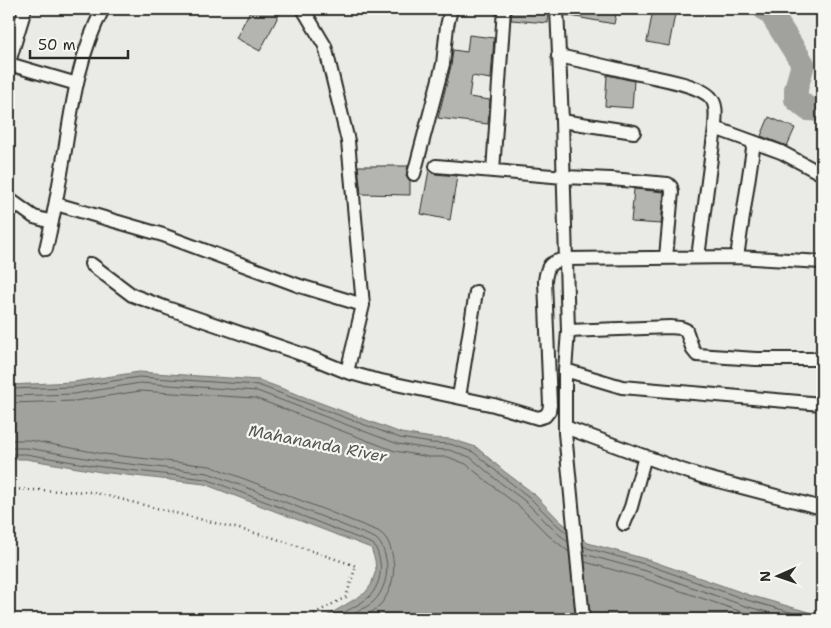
<svg xmlns="http://www.w3.org/2000/svg" width="831" height="628" font-family="'Shantell Sans',sans-serif">
  <rect width="100%" height="100%" fill="#eaeae6"/>
  <filter id="ink" filterUnits="userSpaceOnUse"><feTurbulence type="fractalNoise" baseFrequency=".02" numOctaves="2"/><feDisplacementMap in="SourceGraphic" scale="10" xChannelSelector="R" yChannelSelector="G"/><feConvolveMatrix kernelMatrix="1 2 1 2 8 2 1 2 1" color-interpolation-filters="sRGB"/></filter>
  <g filter="url(#ink)">
    <path fill="#a1a19e" stroke="#727270" d="M 139,372 L 259,380 L 401,433 L 432,438 L 451,439 L 476,447 L 505,472 L 533,493 L 560,521 L 588,543 L 649,560 L 749,595 L 822,616 L 822,619 L 322,619 L 365,593 L 371,585 L 376,570 L 375,560 L 371,548 L 204,484 L 101,472 L 26,459 L 9,459 L 9,385 L 73,382 Z"/>
    <g fill="none" stroke-linecap="round" stroke-linejoin="round">
      <path stroke="#5a5a59" stroke-width="1" d="M 9,389 L 74,387 L 139,377 L 258,385 L 400,438 L 431,443 L 450,444 L 473,452 L 502,476 L 529,497 L 557,525 L 567,533
        M 9,396 L 74,394 L 140,383 L 257,391 L 398,444 L 430,449 L 449,450 L 470,457 L 498,481 L 525,501 L 553,529 L 568,542
        M 9,403 L 75,401 L 140,391 L 255,398 L 395,451 L 429,457 L 448,457 L 466,464 L 494,487 L 520,507 L 548,535 L 569,552
        M 9,440 L 28,440 L 104,454 L 210,466 L 287,495 L 378,531 C 386,536 389,542 391,550 C 397,569 393,591 379,606 C 374,612 365,615 359,619
        M 9,448 L 27,448 L 103,461 L 208,473 L 285,502 L 375,538 C 382,543 384,551 386,559 C 389,573 384,593 372,603 C 364,609 353,614 344,619
        M 9,454 L 26,454 L 102,467 L 206,479 L 282,508 L 373,544 C 377,549 379,556 380,562 C 382,574 378,587 370,596 C 363,603 341,614 332,619
        M 584,546 L 587,548 L 648,565 L 747,600 L 815,619
        M 584,554 L 646,571 L 745,606 L 793,619
        M 585,562 L 643,578 L 742,612 L 766,619"/>
      <path stroke="#a1a19e" stroke-width="24" d="M 765,9 L 772,15 L 803,64 L 796,89 L 796,99 L 808,109 L 822,110"/>
    </g>
    <path fill="#b4b4b1" stroke="#2b2b2b" d="M 251,9 L 282,9 L 260,51 L 236,38 Z
      M 512,9 L 549,9 L 548,23 L 511,20 Z
      M 565,9 L 617,9 L 614,24 L 565,15 Z
      M 653,10 L 675,14 L 669,46 L 647,42 Z
      M 469,35 L 494,38 L 491,79 L 472,76 L 469,97 L 490,100 L 488,124 L 438,118 L 451,66 L 453,50 L 467,52 Z
      M 607,75 L 634,81 L 632,108 L 605,106 Z
      M 769,117 L 795,128 L 787,146 L 761,136 Z
      M 358,166 L 408,166 L 406,176 L 410,181 L 410,195 L 361,194 Z
      M 429,170 L 432,173 L 435,174 L 457,176 L 450,220 L 421,214 Z
      M 634,189 L 664,192 L 661,224 L 631,222 Z"/>
    <g fill="none" stroke-linecap="round" stroke-linejoin="round">
      <g stroke="#2b2b2b" stroke-width="16">
        <path id="minor" d="M 303,9 L 325,46 L 348,141 L 363,305 L 347,372
          M 557,9 L 562,121 L 568,331 L 565,370 L 565,433 L 583,619
          M 558,56 C 584,61 609,67 634,73 C 652,77 700,84 711,98 C 718,106 715,118 715,128 L 698,257
          M 9,62 L 25,9
          M 9,64 L 77,84
          M 562,121 L 634,132
          M 715,128 L 781,152 L 822,174
          M 436,166 L 564,177 L 611,179 L 668,184 L 671,187 L 672,192 L 666,257
          M 493,171 L 504,9
          M 414,174 L 443,64 L 447,26 L 451,9
          M 9,199 L 34,217 L 52,222
          M 56,204 L 163,235 L 300,286 L 363,305
          M 46,249 C 54,215 60,180 66,144 C 73,98 81,50 103,9
          M 737,257 L 754,142
          M 91,264 L 132,295 L 167,308 L 310,357 L 347,372 L 372,379 L 494,405 L 538,418 L 545,416 L 549,411 L 550,405 L 545,281 C 547,264 550,262 566,259 L 737,257 L 822,262
          M 568,331 L 670,327 L 681,328 L 686,330 L 693,350 L 697,355 L 756,359 L 822,359
          M 565,370 L 622,387 L 822,404
          M 459,397 L 476,292
          M 565,427 L 676,468 L 707,478 L 822,508
          M 624,524 L 631,507 L 645,456"/>
      </g>
      <path stroke="#2b2b2b" stroke-width="2.5" stroke-dasharray="1 4" stroke-linecap="butt" d="M 9,489 L 92,492 L 271,537 L 356,566 L 346,597 L 304,619"/>
      <use href="#minor" stroke="#f6f6f2" stroke-width="12"/>
    </g>
  </g>
  <g text-anchor="middle" stroke-width="4.5" stroke-linejoin="round" paint-order="stroke">
    <g font-size="16" font-style="italic" fill="#545453" stroke="#f6f6f2">
      <text transform="translate(318 443) rotate(11)" y="6">Mahananda River</text>
    </g>
  </g>
  <rect width="831" height="628" fill="none" stroke="#f6f6f2" stroke-width="30"/>
  <rect x="15" y="15" width="801" height="598" fill="none" stroke="#2b2b2b" stroke-width="2" filter="url(#ink)"/>
  <g transform="translate(778 576) rotate(268)" stroke="#f6f6f2" stroke-width="4" paint-order="stroke">
  <path d="M0-4L9 19L0 12L-9 19Z" fill="#2b2b2b"/>
  <text y="-8" font-size="14" font-weight="bold" text-anchor="middle" fill="#2b2b2b">N</text>
  </g>
  <path d="M30 50v8h98v-8" fill="none" stroke="#2b2b2b" stroke-width="2.5"/>
  <text x="38" y="50" font-size="15" fill="#2b2b2b" stroke="#f6f6f2" stroke-width="4" paint-order="stroke">50 m</text>
</svg>
